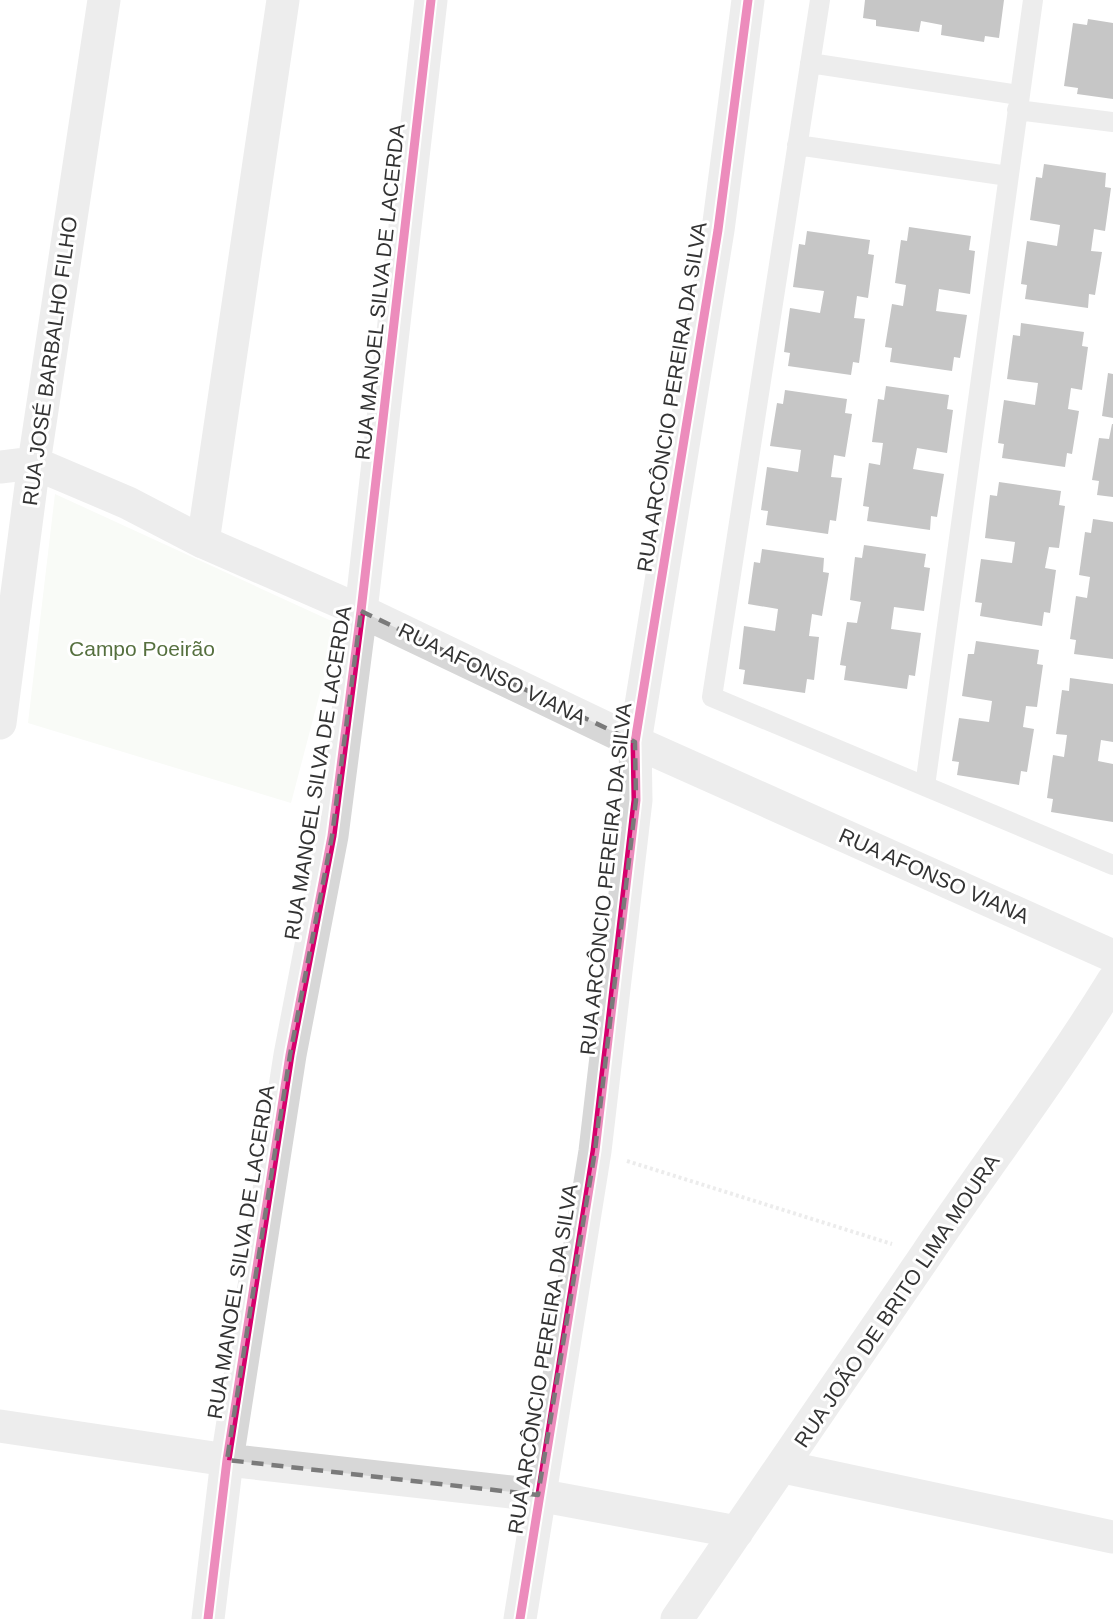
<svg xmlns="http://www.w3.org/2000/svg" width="1113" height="1619" font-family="Helvetica,sans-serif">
  <rect width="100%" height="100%" fill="#fff"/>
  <path fill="#f1f5ed" d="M 55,494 L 338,624 L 291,803 L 28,723 Z"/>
  <path fill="#818181" d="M 865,0 L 1004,0 L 999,38 L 985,36 L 984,42 L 941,35 L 942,25 L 921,21 L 919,32 L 876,26 L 876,20 L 863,18 Z
    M 1088,19 L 1113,23 L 1113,99 L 1077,94 L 1078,88 L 1064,86 L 1073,23 L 1087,25 Z
    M 1044,164 L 1106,173 L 1105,187 L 1111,188 L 1105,231 L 1094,229 L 1091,251 L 1102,252 L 1095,295 L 1089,294 L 1088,308 L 1025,299 L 1027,285 L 1021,284 L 1027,241 L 1057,246 L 1060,225 L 1030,220 L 1036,177 L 1042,178 Z
    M 909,227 L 971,236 L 969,250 L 975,251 L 970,294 L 939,289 L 936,311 L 967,315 L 960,358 L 954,357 L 952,371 L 890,362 L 892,348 L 885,347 L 892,304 L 903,306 L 906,285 L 895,283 L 901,240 L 907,241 Z
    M 807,231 L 870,240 L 868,254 L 874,255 L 868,298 L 857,296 L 854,318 L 865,319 L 859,363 L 853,362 L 851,375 L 788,366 L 790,353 L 784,352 L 790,308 L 820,313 L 824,291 L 793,287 L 799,244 L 805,245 Z
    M 1021,323 L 1084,332 L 1082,346 L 1088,347 L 1082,390 L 1071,388 L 1068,409 L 1079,411 L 1072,454 L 1067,453 L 1065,467 L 1002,458 L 1004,444 L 998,443 L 1004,400 L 1035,405 L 1038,383 L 1007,379 L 1013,335 L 1020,336 Z
    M 1108,373 L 1113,374 L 1113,418 L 1102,416 Z
    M 886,386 L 949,395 L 947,409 L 953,410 L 947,453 L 917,448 L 913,469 L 944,474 L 937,517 L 931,516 L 930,530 L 867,521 L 869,507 L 863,506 L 869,463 L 880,465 L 883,443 L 872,442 L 878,399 L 884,400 Z
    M 785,390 L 847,399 L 845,413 L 852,414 L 845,457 L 834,455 L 831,477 L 842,478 L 836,521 L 830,520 L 828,534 L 766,525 L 768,511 L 761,510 L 767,467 L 798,472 L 801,450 L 770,446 L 777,403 L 783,404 Z
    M 1112,424 L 1113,424 L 1113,497 L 1097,495 L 1099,481 L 1092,480 L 1099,438 L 1109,439 Z
    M 999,482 L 1061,491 L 1059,505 L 1065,506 L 1059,548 L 1049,547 L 1045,568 L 1056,570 L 1050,613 L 1044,612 L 1042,626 L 980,616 L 982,603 L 975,602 L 981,559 L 1012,563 L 1015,542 L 985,538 L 990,495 L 997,496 Z
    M 1093,519 L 1113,522 L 1113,659 L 1074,654 L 1076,640 L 1070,639 L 1076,596 L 1087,598 L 1090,577 L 1079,575 L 1085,532 L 1091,533 Z
    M 864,545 L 926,554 L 924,567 L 930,568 L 924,611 L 894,607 L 891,629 L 921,633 L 915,676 L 909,675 L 907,689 L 844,680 L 846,666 L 840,665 L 847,622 L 857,623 L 861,602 L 850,600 L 855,557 L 862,558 Z
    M 762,549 L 824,558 L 823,572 L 829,573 L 822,616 L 812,614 L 809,636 L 819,637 L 814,680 L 807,679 L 805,693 L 743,684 L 745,670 L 739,669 L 744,626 L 775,631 L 778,609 L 748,604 L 754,562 L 760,563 Z
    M 976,641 L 1039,650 L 1037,664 L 1043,665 L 1037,707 L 1026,706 L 1023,727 L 1034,729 L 1027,772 L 1021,771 L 1019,785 L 957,775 L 959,762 L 952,761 L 959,718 L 989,722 L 992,701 L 962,696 L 968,654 L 974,654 Z
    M 1070,678 L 1113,684 L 1113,742 L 1101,740 L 1098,761 L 1113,764 L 1113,822 L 1051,812 L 1053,799 L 1047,798 L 1053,755 L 1064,757 L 1067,735 L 1056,734 L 1062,690 L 1069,691 Z"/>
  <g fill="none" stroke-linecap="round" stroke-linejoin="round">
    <path stroke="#d6d6d6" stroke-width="4" stroke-dasharray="3 3" stroke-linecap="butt" d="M 627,1161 L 892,1244"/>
    <path stroke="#d7d7d7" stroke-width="20" d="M 820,0 L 712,697 L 1113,865
      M 810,63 L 1019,95
      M 1017,110 L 1113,122
      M 797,145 L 1008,176
      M 925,786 L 1033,0"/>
    <path stroke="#d7d7d7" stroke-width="33" d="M 0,467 L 34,463 L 128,503 L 203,542 L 361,611 L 635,742 L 1113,956
      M 203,542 L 283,0
      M 0,723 L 34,463 L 104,0
      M 0,1426 L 227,1460 L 538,1495 L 737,1532
      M 784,1467 L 1113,1537
      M 208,1619 L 227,1460 L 290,1055 L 332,836 L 361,611 L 431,0
      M 520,1619 L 595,1151 L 636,800 L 635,742 L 718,230 L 748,0
      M 677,1619 C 761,1498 843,1376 926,1255 C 988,1163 1055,1075 1113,981"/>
    <g stroke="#fff" stroke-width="13">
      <path id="cycleway" d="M 208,1619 L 227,1460 L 290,1055 L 332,836 L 361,611 L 431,0
        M 520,1619 L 595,1151 L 636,800 L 635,742 L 718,230 L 748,0"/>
    </g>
    <use href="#cycleway" stroke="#d6006c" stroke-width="9"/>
  </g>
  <path d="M0 0H1113V1619H0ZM 361,611 L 635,742 L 636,800 L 595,1151 L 538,1495 L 227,1460 L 290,1055 L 332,836 Z" fill="#fff" fill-opacity=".55" fill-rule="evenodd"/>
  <path fill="none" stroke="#7a7a7a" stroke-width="4.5" stroke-dasharray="12 8" stroke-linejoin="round" d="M 361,611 L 635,742 L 636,800 L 595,1151 L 538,1495 L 227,1460 L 290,1055 L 332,836 Z"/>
  <g text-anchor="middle" stroke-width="6" stroke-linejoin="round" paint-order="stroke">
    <g font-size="21" fill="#333" stroke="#fff">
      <text transform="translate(380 292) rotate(-84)" y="7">RUA MANOEL SILVA DE LACERDA</text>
      <text transform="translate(50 361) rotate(-82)" y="7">RUA JOSÉ BARBALHO FILHO</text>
      <text transform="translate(672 397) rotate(-81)" y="7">RUA ARCÔNCIO PEREIRA DA SILVA</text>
      <text transform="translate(492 674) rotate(26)" y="7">RUA AFONSO VIANA</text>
      <text transform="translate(318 773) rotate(-81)" y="7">RUA MANOEL SILVA DE LACERDA</text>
      <text transform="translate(934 876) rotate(24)" y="7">RUA AFONSO VIANA</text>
      <text transform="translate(606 879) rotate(-84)" y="7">RUA ARCÔNCIO PEREIRA DA SILVA</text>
      <text transform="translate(241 1252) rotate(-81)" y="7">RUA MANOEL SILVA DE LACERDA</text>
      <text transform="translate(897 1301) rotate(-56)" y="7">RUA JOÃO DE BRITO LIMA MOURA</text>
      <text transform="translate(543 1359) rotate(-81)" y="7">RUA ARCÔNCIO PEREIRA DA SILVA</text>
    </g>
    <g font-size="21" fill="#56703f" stroke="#fff">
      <text x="142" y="656">Campo Poeirão</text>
    </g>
  </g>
</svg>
